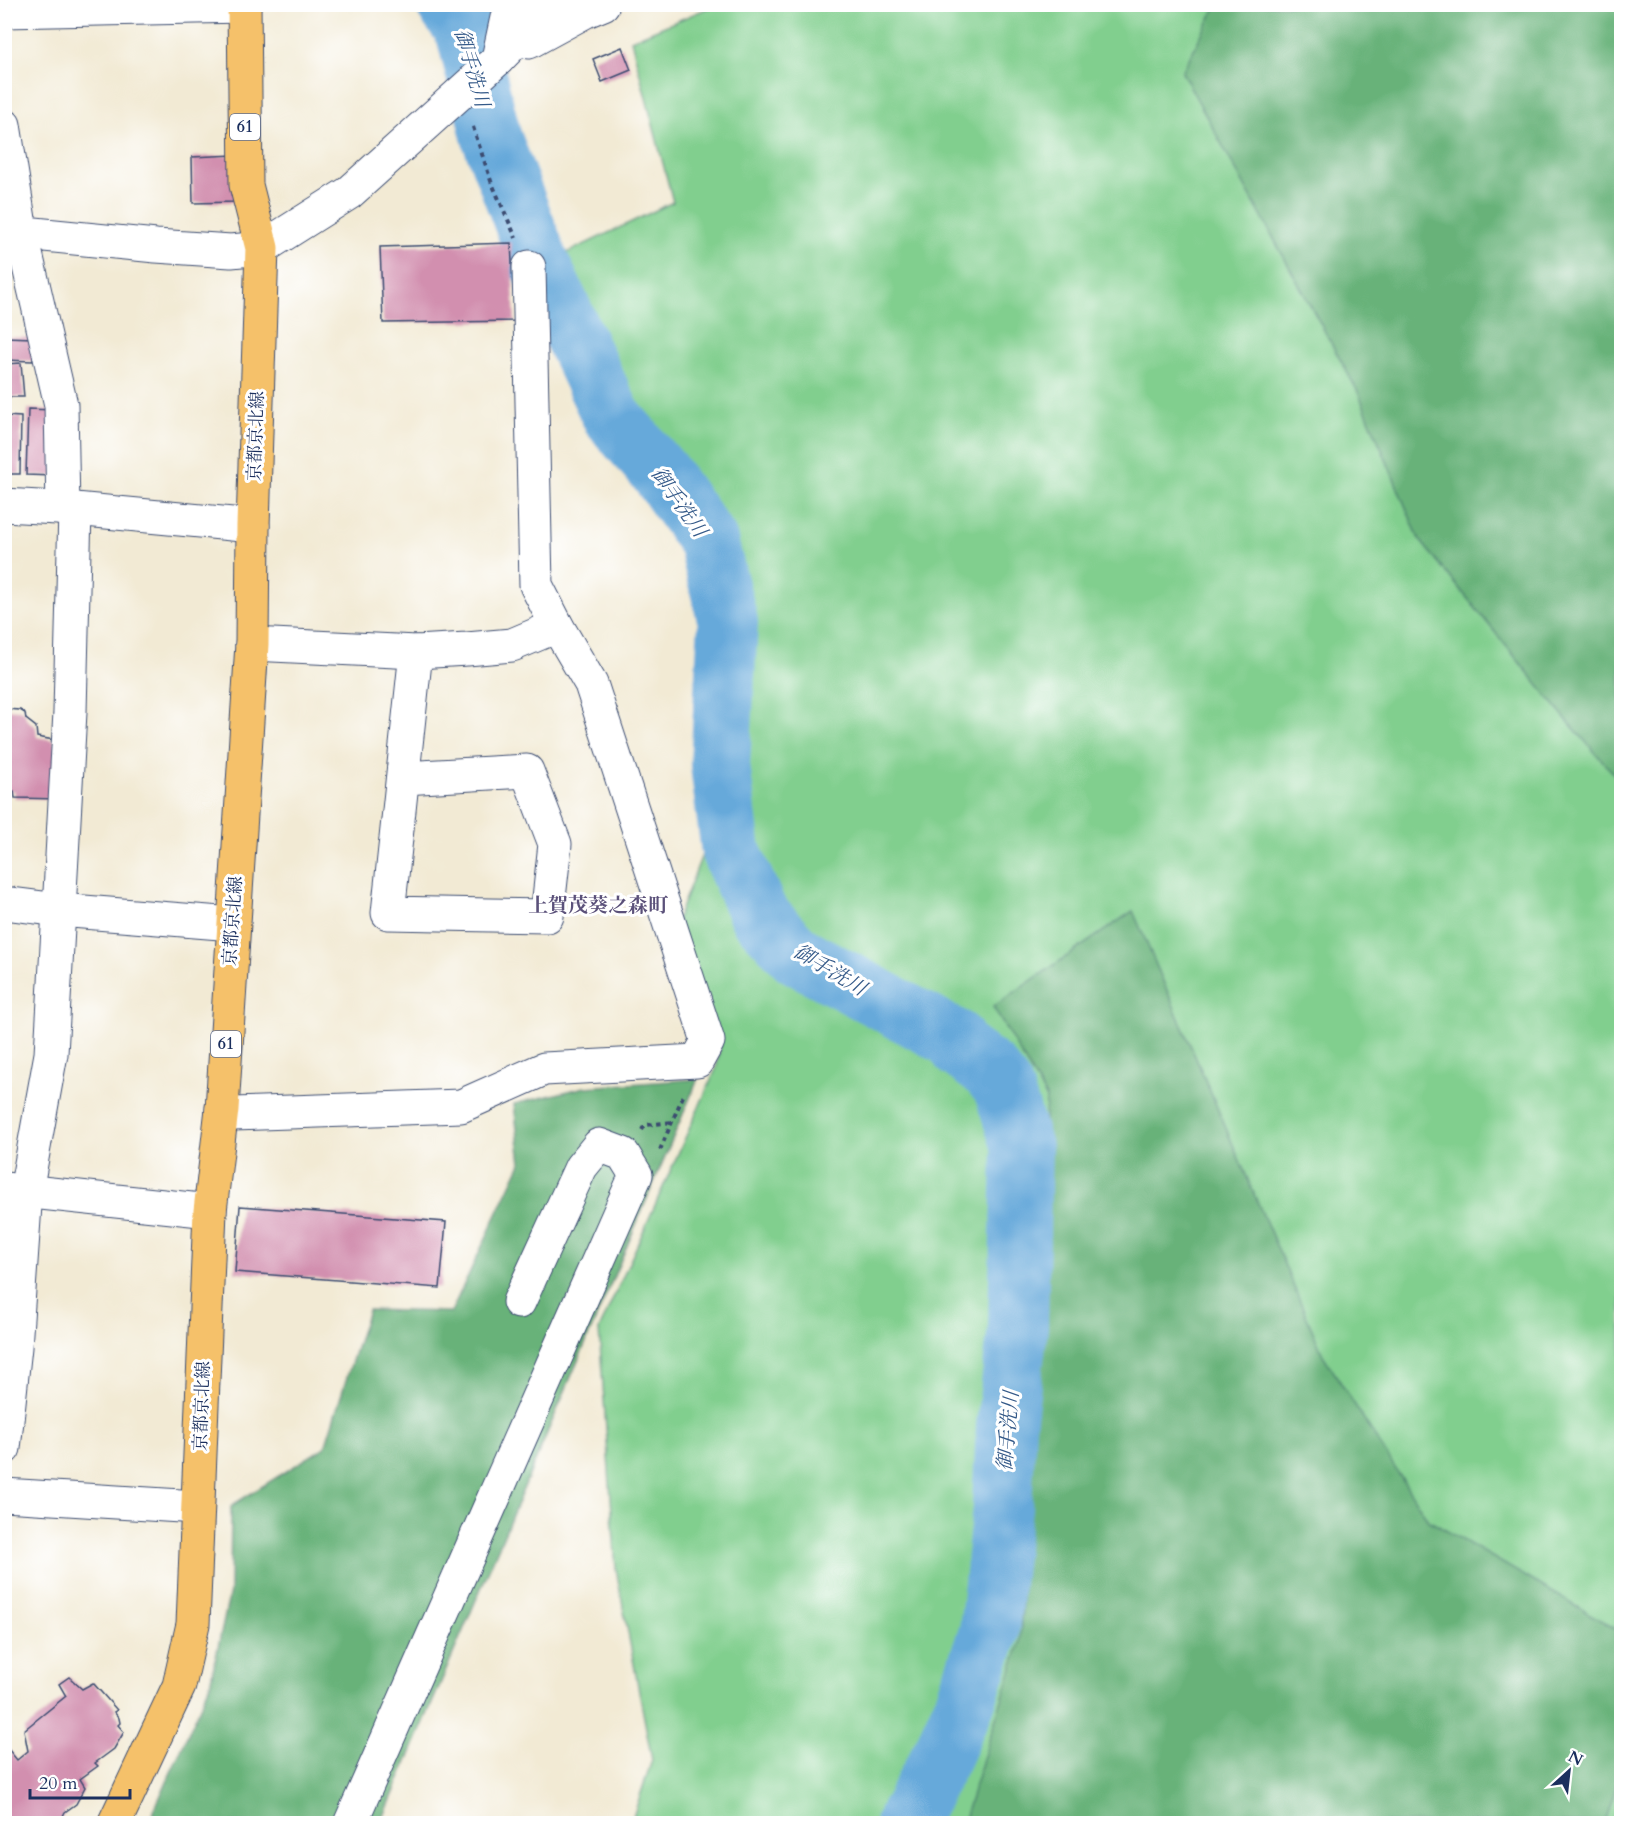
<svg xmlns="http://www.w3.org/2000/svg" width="1626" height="1828" font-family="Cardo,'Noto Serif JP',serif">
<rect width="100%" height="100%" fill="#fff"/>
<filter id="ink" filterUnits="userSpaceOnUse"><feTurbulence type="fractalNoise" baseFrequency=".0167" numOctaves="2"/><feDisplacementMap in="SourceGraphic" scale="12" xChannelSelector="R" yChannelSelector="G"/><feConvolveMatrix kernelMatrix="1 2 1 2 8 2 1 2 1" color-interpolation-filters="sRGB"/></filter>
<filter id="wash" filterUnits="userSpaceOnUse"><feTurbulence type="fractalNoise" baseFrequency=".008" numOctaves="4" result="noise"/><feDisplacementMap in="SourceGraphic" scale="24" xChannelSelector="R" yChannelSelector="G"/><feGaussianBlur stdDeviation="1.35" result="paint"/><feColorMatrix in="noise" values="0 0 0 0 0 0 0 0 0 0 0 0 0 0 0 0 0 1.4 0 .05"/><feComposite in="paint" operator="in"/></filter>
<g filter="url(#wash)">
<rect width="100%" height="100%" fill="#f2ead4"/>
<path fill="#81cf8e" stroke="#4e7f76" stroke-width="1.5" d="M 715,5 L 1621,5 L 1621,1823 L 631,1823 L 652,1760 L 616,1569 L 599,1330 L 716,1069 L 721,1043 L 677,919 L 736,768 L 733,589 L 697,504 L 654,446 L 615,400 L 558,257 L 673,202 L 631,40 Z"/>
<g fill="#68b279" stroke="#42706c" stroke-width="1.5">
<path d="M 1217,5 L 1621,5 L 1621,782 L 1565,718 L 1419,539 L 1358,392 L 1182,72 Z"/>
<path d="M 1133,911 L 1323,1355 L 1428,1520 L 1621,1632 L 1621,1771 L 1605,1823 L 975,1824 L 964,1819 L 1020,1643 L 1046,1097 L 993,1007 Z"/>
<path d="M 698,1079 L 381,1823 L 148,1824 L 210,1684 L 230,1592 L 231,1506 L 325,1447 L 368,1310 L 451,1312 L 521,1163 L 514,1104 L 585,1087 Z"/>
</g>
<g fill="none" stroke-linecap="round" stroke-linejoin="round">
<path stroke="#66a9da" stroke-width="60" d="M 446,4 L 465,30 L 492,139 L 538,260 L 612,417 L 660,473 L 708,541 L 728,622 L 720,765 L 731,852 L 759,915 L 797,955 L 955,1039 L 960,1049 L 990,1071 L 1003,1088 L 1022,1147 L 1018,1327 L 1006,1426 L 1002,1508 L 989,1631 L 965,1703 L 942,1754 L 905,1824"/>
</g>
<g id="blocks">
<g fill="#d28faf">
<path d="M 622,47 L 631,70 L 602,82 L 593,59 Z"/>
<path d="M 235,155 L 236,202 L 193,203 L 192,157 Z"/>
<path d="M 511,243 L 515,321 L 383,323 L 380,247 Z"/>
<path d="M 4,337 L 33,338 L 33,361 L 4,360 Z"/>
<path d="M 21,363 L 24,397 L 4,397 L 4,364 Z"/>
<path d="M 28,409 L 53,410 L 54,476 L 26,475 Z"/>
<path d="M 4,416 L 21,417 L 20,474 L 4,474 Z"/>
<path d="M 4,709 L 20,710 L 25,713 L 26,719 L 36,727 L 37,737 L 54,740 L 61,799 L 15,798 L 14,791 L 4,790 Z"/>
<path d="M 240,1206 L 446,1222 L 440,1288 L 235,1272 Z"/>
<path d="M 69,1677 L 82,1689 L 93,1683 L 117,1710 L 114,1712 L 119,1718 L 120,1723 L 118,1725 L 124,1732 L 114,1749 L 95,1763 L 98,1766 L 80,1779 L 85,1787 L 76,1804 L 65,1812 L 62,1818 L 54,1824 L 4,1824 L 4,1751 L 8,1749 L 17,1760 L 28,1751 L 24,1730 L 66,1696 L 59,1684 Z"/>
</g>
</g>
</g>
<g filter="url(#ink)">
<use href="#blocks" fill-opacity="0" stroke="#3b4b70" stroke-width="1.5"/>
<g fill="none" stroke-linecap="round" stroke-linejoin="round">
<g stroke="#3b4b70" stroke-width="35">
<g id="minor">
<path d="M 4,11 L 244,6"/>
<path d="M 529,42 L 586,11 L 603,4"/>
<path d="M 498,59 L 510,4"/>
<path d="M 4,125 L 21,232 L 61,405 L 63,509"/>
<path d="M 4,231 L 156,246 L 231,251 L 262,248 L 349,193 L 498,59 L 552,4"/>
<path d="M 4,505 L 75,509 L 253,526"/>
<path d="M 252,644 L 416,652 L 467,649 L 512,645 L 557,626"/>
<path d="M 403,778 L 527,771 L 555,844 L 547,916 L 388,913 L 416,652"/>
<path d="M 4,903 L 59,910 L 233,924"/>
<path d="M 222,1109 L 234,1114 L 461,1106 L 544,1069 L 697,1061 L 708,1041 L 591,684 L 557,626 L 536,585 L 529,267"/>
<path d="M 4,1189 L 210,1211"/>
<path d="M 4,1448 L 15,1347 L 26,1191 L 51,1054 L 70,712 L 75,509"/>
<path d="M 4,1495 L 197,1507"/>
<path d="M 350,1824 L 636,1175 L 623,1154 L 599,1145 L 581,1167 L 519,1302"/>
</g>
</g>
<g stroke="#3b4b70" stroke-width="35">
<path id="major" d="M 114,1824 L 179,1686 L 193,1624 L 210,1211 L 222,1109 L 252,644 L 253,526 L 262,248 L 246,185 L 244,4"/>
</g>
<g stroke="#3b4b70" stroke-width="4" stroke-dasharray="4.5 4.5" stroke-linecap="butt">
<path d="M 473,127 L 491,181 L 516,238"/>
<path d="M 642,1130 L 645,1125 L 672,1122"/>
<path d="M 660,1150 L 683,1096"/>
</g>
<use href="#minor" stroke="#fff" stroke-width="33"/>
<use href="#major" stroke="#f5c16b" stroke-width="33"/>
</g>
</g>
<g text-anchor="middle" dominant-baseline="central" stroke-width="6" stroke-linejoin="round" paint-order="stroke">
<g fill="#fff" stroke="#5f6d8e" stroke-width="1.5">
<rect x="230" y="114" width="30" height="26" rx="4.5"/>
<rect x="211" y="1031" width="30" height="26" rx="4.5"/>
</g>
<g font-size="16" font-weight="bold" fill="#1b2f5e">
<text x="245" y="127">61</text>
<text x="226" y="1044">61</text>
</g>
<g font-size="18" fill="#1b2f5e" stroke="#fff">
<text transform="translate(256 436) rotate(-88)">京都京北線</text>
<text transform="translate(233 921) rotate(-86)">京都京北線</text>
<text transform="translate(202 1406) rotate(-88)">京都京北線</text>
</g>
<g font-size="20" font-style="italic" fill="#355a89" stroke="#fff">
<text transform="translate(472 68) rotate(74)">御手洗川</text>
<text transform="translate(679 502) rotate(55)">御手洗川</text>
<text transform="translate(830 970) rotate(31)">御手洗川</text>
<text transform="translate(1008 1431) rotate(-85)">御手洗川</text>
</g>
<g font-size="20" font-weight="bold" fill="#5b517a" stroke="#fff">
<text x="598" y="905">上賀茂葵之森町</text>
</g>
</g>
<rect width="1626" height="1828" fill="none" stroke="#fff" stroke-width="24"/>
<g transform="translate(1569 1771) rotate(27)" stroke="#ffffff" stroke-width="4.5" paint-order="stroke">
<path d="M0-4.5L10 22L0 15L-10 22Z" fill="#1b2f5e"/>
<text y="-9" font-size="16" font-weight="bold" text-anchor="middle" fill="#1b2f5e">N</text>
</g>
<path d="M30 1789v9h100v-9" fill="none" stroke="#1b2f5e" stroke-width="3"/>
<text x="39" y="1789" font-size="18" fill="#1b2f5e" stroke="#ffffff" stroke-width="4.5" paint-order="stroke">20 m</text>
</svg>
